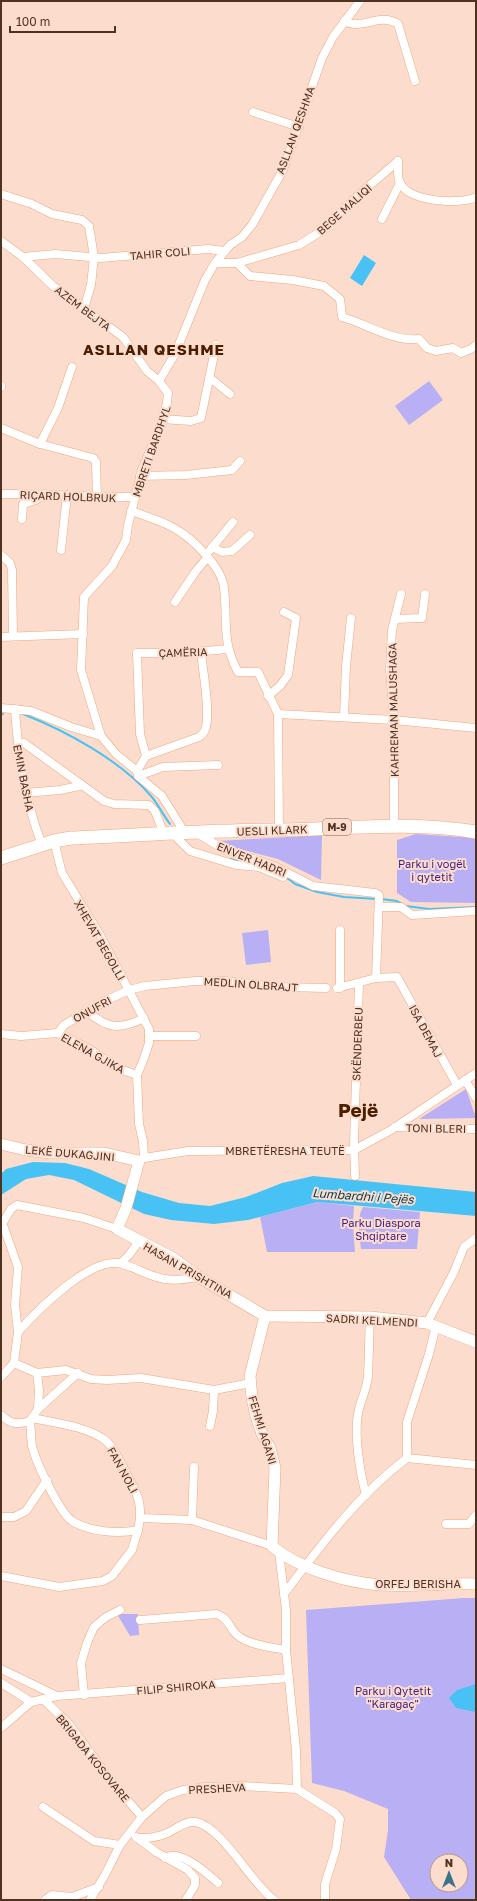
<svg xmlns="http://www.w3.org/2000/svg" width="477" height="1901" font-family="'Golos Text',sans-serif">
<rect width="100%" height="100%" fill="#fcddcd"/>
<g fill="#b9aff4" fill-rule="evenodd">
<path d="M 429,381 L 443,400 L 409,425 L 395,406 Z"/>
<path d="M 416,834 L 476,838 L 476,903 L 411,902 L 397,893 L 397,840 Z"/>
<path d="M 322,835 L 321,880 L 278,859 L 225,845 L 218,841 Z"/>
<path d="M 268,930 L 271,962 L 246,965 L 242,933 Z"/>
<path d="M 466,1089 L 476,1118 L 419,1119 Z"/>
<path d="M 317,1202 L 354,1206 L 353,1225 L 355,1252 L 267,1252 L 260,1217 Z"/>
<path d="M 363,1207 L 420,1212 L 417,1249 L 361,1249 C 360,1236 356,1218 363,1207 Z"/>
<path d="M 464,1598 L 476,1598 L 476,1900 L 411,1900 L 384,1857 L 388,1830 L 388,1809 L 344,1791 L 312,1783 L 306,1610 ZM 437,1861 L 461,1861 L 461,1885 L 437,1885 Z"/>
<path d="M 117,1614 L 138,1614 L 139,1635 L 130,1636 Z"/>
</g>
<g fill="#48c2f5">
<path d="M 364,255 L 376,263 L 362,286 L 350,278 Z"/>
<path d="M 33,1162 L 65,1163 L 89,1169 L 142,1192 L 179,1203 L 210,1206 L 246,1197 L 282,1183 L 313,1176 L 476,1192 L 476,1216 L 317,1202 L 248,1220 L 214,1224 L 171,1220 L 144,1214 L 74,1180 L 49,1175 L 26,1179 L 1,1195 L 1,1174 L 6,1169 Z"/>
<path d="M 476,1684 L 476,1712 L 456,1708 L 449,1698 L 457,1690 Z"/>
</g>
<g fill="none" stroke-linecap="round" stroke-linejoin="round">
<g stroke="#48c2f5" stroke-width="2">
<path d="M 1,714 L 3,714"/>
<path d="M 23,714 C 66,731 120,760 151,796 C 158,804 163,815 170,824"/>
<path d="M 231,859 L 240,862"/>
<path d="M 286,877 L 295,884 L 317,892 L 344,897 L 377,899"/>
<path d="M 381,899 L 397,901 L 402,904"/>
<path d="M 406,906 L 429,909 L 476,907"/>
</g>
<g stroke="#efa67d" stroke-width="9">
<g id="street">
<path d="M 344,21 C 363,31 379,12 398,24 L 415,81"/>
<path d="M 253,112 L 299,127"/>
<path d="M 398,161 C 398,168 397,178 400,183 C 410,202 459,205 476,197"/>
<path d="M 1,194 L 32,204 L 52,214 L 82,220 L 89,226 L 94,257 L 91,285 L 84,309"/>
<path d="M 382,219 L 400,183"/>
<path d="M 1,241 L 23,257 L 53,286 L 123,337 L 147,371 L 159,381 L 168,393 L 167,403 L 160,427 L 142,470 L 128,525 L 126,540 L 112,566 L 84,597 L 81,670 L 101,736 L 116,754 L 137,771 L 138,776 L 162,796 L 185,833"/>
<path d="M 23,257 L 55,254 L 101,258 L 208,249 L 225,251"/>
<path d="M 215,263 L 237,263 L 299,245 L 323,230 L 354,199 L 398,161"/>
<path d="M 237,263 L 250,276 L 293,280 L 324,286 L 340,299 L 342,317 C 367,324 393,342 419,339 L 427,348 L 436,351 L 453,348 L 461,353 L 471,349 L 476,345"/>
<path d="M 210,378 L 230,394"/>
<path d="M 159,381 L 175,354 L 205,280 L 215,263 L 230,245 L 242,237 L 252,225 L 283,170 L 322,58 L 333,37 L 360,1"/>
<path d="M 1,387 L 1,386"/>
<path d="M 162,419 L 191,421 L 201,418 L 216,345"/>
<path d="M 1,428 L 40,444 L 93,458 L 96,462 L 97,498"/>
<path d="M 40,444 L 58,408 L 72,367"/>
<path d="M 140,476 L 186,475 L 232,470 L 240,461"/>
<path d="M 1,494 C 46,493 90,498 135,497"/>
<path d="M 131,511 C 146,516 161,521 174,528 C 192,538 222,567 224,588 C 228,621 221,641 238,672 L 258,672 L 278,714 L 279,830"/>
<path d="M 22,519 L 23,504 L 36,500 L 45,494"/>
<path d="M 212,547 L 222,552 L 232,551 L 250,535"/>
<path d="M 61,550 L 67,495"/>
<path d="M 210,550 L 233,522"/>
<path d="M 1,555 L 10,563 L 12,570 L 13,636"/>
<path d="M 175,602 L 196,571 L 207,558"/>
<path d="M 395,619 L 422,618 L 425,594"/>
<path d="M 1,637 L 83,634"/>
<path d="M 268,696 L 280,686 L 288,675 L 296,618 L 284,612"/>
<path d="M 1,708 L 31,711 L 71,727 L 101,736"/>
<path d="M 15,709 C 18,756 25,801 42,845"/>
<path d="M 278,714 L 394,720 L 476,728"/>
<path d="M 344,716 L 346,666 L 351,618"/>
<path d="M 24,743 L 104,801 L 114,804 L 149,805 L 155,811 L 164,834"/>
<path d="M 146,756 L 140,734 L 137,653 L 183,653 L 228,649"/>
<path d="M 137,771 L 146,756 L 199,737 C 202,735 205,731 206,727 C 210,708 203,672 201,652"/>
<path d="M 138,776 L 163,767 L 218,765"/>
<path d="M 25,793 L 60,790 L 79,786"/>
<path d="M 394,827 L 394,720 L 390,670 L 392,630 L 401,594"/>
<path d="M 197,833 L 220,847 L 274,866 L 313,886 L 375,893 L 379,895 L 376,978"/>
<path d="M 173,834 L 190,851 L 236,865 L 259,867 L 283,877"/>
<path d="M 54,841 L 62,873 L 100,935 L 149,1029 L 149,1043 L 143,1061 L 137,1075 L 139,1124 L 143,1141 L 144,1158"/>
<path d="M 379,907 L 401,907 L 412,915 L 476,911"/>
<path d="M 340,930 L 340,988"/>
<path d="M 337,988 L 376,978 L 397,977 L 457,1085"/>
<path d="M 87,1011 C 107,1029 120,1030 144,1018"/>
<path d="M 58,1033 L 64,1025 L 107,1000 L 129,990 L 145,986 L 195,981 L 224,981 L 283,987 L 326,988"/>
<path d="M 1,1034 L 21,1036 L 58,1033 L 91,1050 L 117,1068 L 137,1075"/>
<path d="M 149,1036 L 196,1036"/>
<path d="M 465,1080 L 476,1098"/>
<path d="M 395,1127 L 476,1129"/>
<path d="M 144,1158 L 188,1151 L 354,1150 L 391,1130 L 476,1073"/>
<path d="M 355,1176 L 354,1143 L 359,983"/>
<path d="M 3,1225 L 18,1267 L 15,1305 L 18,1332 L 14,1363"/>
<path d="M 1,1226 L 11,1209 L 17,1205 L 84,1218 L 117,1229"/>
<path d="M 121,1263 L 129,1255 L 139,1241"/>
<path d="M 427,1323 L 454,1272 L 464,1247 L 476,1238"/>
<path d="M 18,1332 C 37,1311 91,1255 122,1264 C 134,1267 145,1274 157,1277 C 170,1282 186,1279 199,1277"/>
<path d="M 14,1363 L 37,1373"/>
<path d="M 37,1373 L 66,1370 L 91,1379 L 107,1380 L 141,1378 L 214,1390 L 251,1383"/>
<path d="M 37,1373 L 39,1390 L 38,1409"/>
<path d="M 1,1377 L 14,1363"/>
<path d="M 1,1415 C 11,1424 17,1425 30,1421 L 38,1409 L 78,1373"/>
<path d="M 30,1421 C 31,1429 31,1438 32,1446 C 36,1462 59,1512 72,1521 C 90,1532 118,1534 138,1530 C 145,1501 134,1489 122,1465 C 117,1456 113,1446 105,1440 C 86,1426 55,1423 32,1418"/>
<path d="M 210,1426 L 213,1411 L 214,1390"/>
<path d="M 407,1458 L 407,1422 L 429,1354 L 436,1326"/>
<path d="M 366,1495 C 360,1473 353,1431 359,1409 C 362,1397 367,1388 368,1376 C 369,1357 369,1337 370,1317"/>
<path d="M 1,1517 L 14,1517 L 26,1511 L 47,1480"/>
<path d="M 141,1518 L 192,1520 L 272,1546"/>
<path d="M 192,1520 L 194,1467"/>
<path d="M 446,1524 L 469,1524 L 476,1515"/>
<path d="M 279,1552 L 286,1610 L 286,1650 L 296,1750 L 297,1789"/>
<path d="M 1,1576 L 59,1587 L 103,1581 L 112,1576 L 132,1550 L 138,1530"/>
<path d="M 284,1594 C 321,1545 358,1495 407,1458 L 476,1465"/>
<path d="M 140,1620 L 217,1614 C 231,1621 227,1625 236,1634 C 247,1645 271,1647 286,1650"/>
<path d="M 1,1669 L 57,1696"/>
<path d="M 1,1683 L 31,1702"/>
<path d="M 84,1695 L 81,1663 L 87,1643 L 94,1627 L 106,1617 L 120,1610"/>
<path d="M 43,1699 L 68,1723 L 112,1782 L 142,1817"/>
<path d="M 1,1728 L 31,1702 L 57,1696 L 289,1678"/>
<path d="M 43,1807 L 94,1841 L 120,1845"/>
<path d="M 136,1837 L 156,1852 L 188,1870 L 195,1878 L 195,1885 L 186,1900"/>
<path d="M 137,1838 C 147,1838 155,1838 165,1834 C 174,1831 185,1820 196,1822 C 223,1828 250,1882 274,1900"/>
<path d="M 165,1858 C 180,1848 208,1874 218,1883"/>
<path d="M 45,1900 L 52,1895 L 72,1897 L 99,1887"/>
<path d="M 90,1900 L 106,1873 L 120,1845 L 142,1817 L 166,1796 L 183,1790 L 206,1787 L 240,1786 L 297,1789 L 335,1813 L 340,1819 L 336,1849 L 325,1884 L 325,1900"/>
</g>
</g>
<g stroke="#efa67d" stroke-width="12">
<g id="secondary">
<path d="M 1,1144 L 26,1150 L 50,1153 L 104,1153 L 139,1161 L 126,1208 L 117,1229 L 173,1258 L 202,1279 L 265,1316 L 370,1317 L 427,1323 L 476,1342"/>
<path d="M 265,1316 L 250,1376 L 252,1398 L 256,1416 L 262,1434 L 270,1448 L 275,1468 L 272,1546 C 299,1569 345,1582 380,1585 C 412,1587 444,1583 476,1584"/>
</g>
</g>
<g stroke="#efa67d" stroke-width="14">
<path id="primary" d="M 1,858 L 54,841 L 71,838 C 140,835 210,830 279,830 C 345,829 411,821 476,832"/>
</g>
<use href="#street" stroke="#fff" stroke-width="8"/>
<use href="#secondary" stroke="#fff" stroke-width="11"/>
<use href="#primary" stroke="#fff" stroke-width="13"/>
</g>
<g text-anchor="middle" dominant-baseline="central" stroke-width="4" stroke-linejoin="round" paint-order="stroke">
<rect fill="#fcddcd" stroke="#846555" stroke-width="1" x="323" y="819" width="28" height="16" rx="3"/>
<g font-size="10" font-weight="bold" fill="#503221">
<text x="337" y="827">M-9</text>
</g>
<g font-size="11" fill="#503221" stroke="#fcddcd">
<text transform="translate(295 130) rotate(-70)">ASLLAN QESHMA</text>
<text transform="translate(344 209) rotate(-42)">BEGE MALIQI</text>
<text transform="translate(160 253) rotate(-5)">TAHIR COLI</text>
<text transform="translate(83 308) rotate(37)">AZEM BEJTA</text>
<text transform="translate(151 451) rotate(-71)">MBRETI BARDHYL</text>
<text transform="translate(68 496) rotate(2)">RIÇARD HOLBRUK</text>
<text transform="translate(183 652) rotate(-2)">ÇAMËRIA</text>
<text transform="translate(393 710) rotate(-91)">KAHREMAN MALUSHAGA</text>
<text transform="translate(24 778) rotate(79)">EMIN BASHA</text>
<text transform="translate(272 830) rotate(-2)">UESLI KLARK</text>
<text transform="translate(252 859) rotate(22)">ENVER HADRI</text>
<text transform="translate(100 940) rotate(60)">XHEVAT BEGOLLI</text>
<text transform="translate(251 984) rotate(4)">MEDLIN OLBRAJT</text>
<text transform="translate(92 1009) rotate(-29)">ONUFRI</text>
<text transform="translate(426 1031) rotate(62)">ISA DEMAJ</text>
<text transform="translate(357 1044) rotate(-88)">SKËNDERBEU</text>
<text transform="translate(93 1053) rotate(29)">ELENA GJIKA</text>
<text transform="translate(436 1128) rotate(1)">TONI BLERI</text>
<text x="285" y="1150">MBRETËRESHA TEUTË</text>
<text transform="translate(70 1153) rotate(5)">LEKË DUKAGJINI</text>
<text transform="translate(188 1270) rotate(30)">HASAN PRISHTINA</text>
<text transform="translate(372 1320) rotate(3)">SADRI KELMENDI</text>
<text transform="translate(263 1430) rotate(73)">FEHMI AGANI</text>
<text transform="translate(123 1470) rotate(61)">FAN NOLI</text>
<text x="418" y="1583">ORFEJ BERISHA</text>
<text transform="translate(176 1687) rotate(-5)">FILIP SHIROKA</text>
<text transform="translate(93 1758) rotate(51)">BRIGADA KOSOVARE</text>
<text transform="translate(217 1788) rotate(-3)">PRESHEVA</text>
</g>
<g font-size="11" fill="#3e1d84" stroke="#fcddcd">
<text x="432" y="863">Parku i vogël<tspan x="432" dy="13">i qytetit</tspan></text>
<text x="381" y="1222">Parku Diaspora<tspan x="381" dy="13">Shqiptare</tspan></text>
<text x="393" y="1690">Parku i Qytetit<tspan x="393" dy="13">"Karagaç"</tspan></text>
</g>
<g font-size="12" font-style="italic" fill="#02394e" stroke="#fcddcd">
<text transform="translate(363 1196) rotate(4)">Lumbardhi i Pejës</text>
</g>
<g font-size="15" font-weight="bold" letter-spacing="1" fill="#4c1e00" stroke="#fcddcd">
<text x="154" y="349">ASLLAN QESHME</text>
</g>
<g font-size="19" font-weight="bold" fill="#4c1e00" stroke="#fcddcd">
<text x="358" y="1109">Pejë</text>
</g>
</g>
<rect width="477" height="1901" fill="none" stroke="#503221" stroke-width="4"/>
<g transform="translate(449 1873)"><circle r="19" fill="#fcddcd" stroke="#b79988"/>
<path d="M0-3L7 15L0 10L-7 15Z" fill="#3b738d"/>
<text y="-6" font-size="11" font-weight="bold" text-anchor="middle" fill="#503221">N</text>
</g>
<path d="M10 26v6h105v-6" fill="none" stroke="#503221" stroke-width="2"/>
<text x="16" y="26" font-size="12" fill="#503221" stroke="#fcddcd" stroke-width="3" paint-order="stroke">100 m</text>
</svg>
